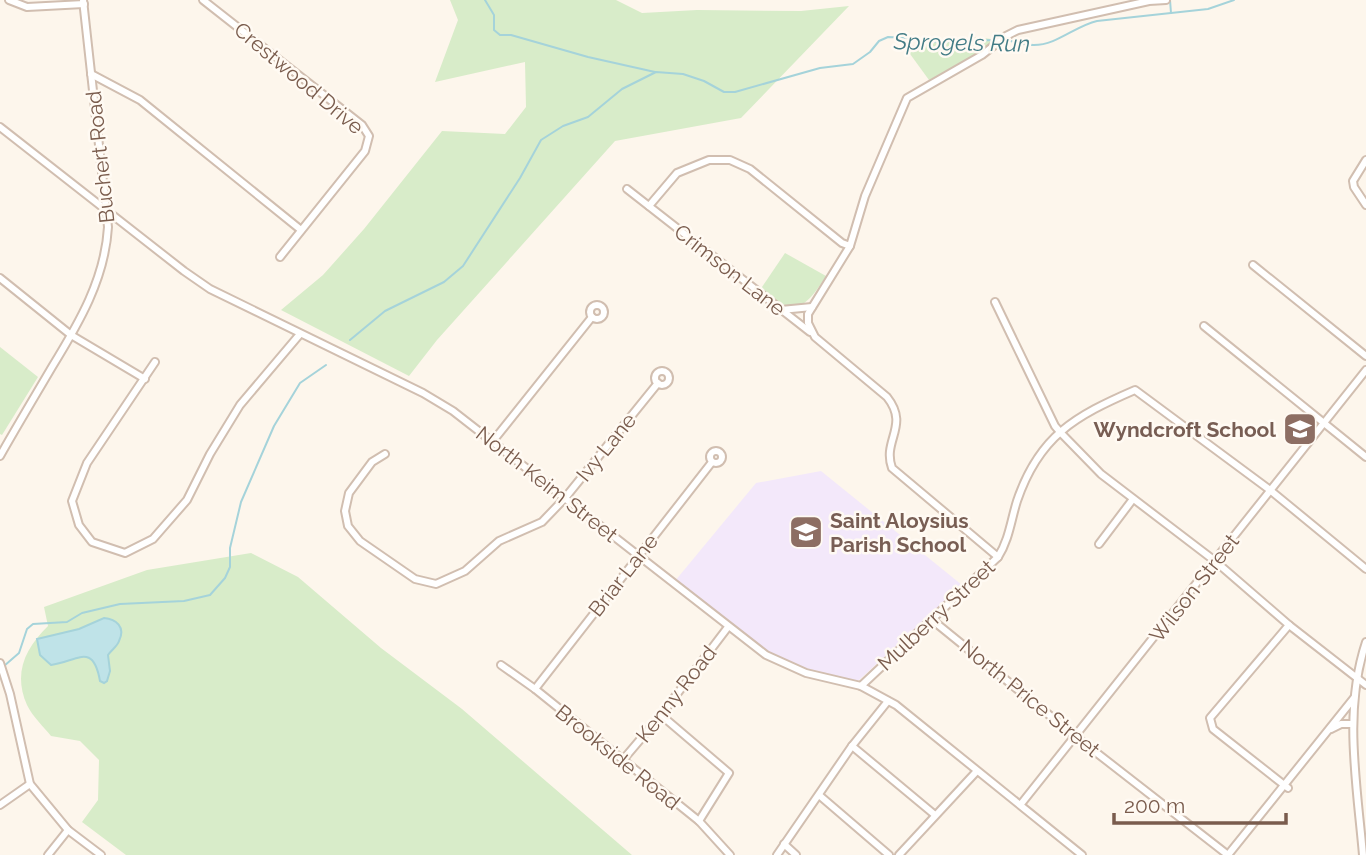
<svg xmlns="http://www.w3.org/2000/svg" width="1366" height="855" font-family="Raleway,sans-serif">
<rect width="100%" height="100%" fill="#fdf6ec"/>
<path fill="#f3e8fa" d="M 821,471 L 962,585 L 858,681 L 805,668 L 773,655 L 675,581 L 756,483 Z"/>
<g fill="#d8ecc9">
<path d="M 450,0 L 616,0 L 642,13 L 697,10 L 801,11 L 849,6 L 741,118 L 615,141 L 437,340 L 409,376 L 281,310 L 323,275 L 364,229 L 442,131 L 505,134 L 526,107 L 525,62 L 435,82 L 458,20 Z"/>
<path d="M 977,37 L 998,40 L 974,57 L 929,80 L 905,47 Z"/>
<path d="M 785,253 L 826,276 C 804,311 794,316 760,290 Z"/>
<path d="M 0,347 L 38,377 L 2,435 L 0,434 Z"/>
<path d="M 251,553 L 298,577 L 381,648 L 462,709 L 632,855 L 126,855 L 82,822 L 98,800 L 99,760 L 80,741 L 51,736 C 44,727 32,716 27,705 C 13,673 25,649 48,626 L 44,607 L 147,570 Z"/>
</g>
<path fill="#bfe3e8" stroke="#a5d3da" stroke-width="2" d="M 104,618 C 116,619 126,627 119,641 C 117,647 111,650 108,655 L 110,671 L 107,681 L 104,683 L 100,681 C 93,642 78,661 51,665 L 40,655 L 37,639 L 79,629 Z"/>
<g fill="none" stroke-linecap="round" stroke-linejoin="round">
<g stroke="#a5d3da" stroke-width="2">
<path d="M 485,0 L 494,15 L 494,30 L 500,35 L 511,35 L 588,57 L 655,72"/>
<path d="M 1170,0 L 1171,13"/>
<path d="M 1006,40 C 1015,42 1024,45 1034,45 C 1057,45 1075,26 1097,21 L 1208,9 L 1234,0"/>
<path d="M 350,340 L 385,311 L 444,282 L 463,266 L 520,178 L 541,140 L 563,126 L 588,117 L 622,89 L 656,72 L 683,74 L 704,81 L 724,92 L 735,92 L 820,68 L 853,64 L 870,52 L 879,41 L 888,37 L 908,38 L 922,42 L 997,40"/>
<path d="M 4,666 L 19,653 L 27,629 L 33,624 L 67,622 L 82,613 L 120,604 L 184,601 L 210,595 L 225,578 L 230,567 L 230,548 L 241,502 L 274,426 L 300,383 L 326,365"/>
</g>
<g stroke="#d1beb0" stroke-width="10">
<g id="minor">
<path d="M 9,0 L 27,7 L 84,4"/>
<path d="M 203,0 L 362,125 L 369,136 L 365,151 L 280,257"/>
<path d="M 91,74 L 140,100 L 301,230"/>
<path d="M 0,127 L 184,271 L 210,289 L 423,393 L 453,411 L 766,655 L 806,673 L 861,686 L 896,705 L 1082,855"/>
<path d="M 1366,160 L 1353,181 L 1354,187 L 1366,205"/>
<path d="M 627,189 L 810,332"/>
<path d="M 649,206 L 677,173 L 709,160 L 730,160 L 750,169 L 842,243 L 850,246"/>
<path d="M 1253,265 L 1366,356"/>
<path d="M 0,278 L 71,335 L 145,379"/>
<path d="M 995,302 L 1055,426 L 1061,433 L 1101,474 L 1215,561 L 1289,625 L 1366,685"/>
<circle cx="597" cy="312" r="7"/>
<path d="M 781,310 L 812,307"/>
<path d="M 1204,326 L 1366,457"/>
<path d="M 155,362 L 87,463 L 72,501 L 79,525 L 92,542 L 125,553 L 153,539 L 187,500 L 210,454 L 240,405 L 300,334"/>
<circle cx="662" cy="378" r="7"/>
<path d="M 493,441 L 592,317"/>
<circle cx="716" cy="457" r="6"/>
<path d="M 385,454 L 372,462 L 349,493 L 345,511 L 348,526 L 360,541 L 415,579 L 436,584 L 465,571 L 499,541 L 542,522 L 565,498 L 658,383"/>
<path d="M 0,456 C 17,426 35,396 52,367 C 79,323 105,279 108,227 L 83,0"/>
<path d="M 1099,544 L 1133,499"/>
<path d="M 998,557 L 892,468 C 882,440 910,426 887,397 L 815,337 L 808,323 L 808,314 L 850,246 L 865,196 L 907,98 L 982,55 L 1006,36 L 1018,30 L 1149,1 L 1166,0"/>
<path d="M 931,619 L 1075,736 L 1228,855"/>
<path d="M 0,663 L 10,694 L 30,784 L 68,830 L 101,855"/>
<path d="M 501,665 L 535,689 L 699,821 L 730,855"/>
<path d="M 861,686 L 998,557 C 1009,540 1011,520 1017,501 C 1039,436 1075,416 1135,390 L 1270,490 L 1366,569"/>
<path d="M 535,689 L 712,462"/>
<path d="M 661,715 L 729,773 L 699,821"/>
<path d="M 1331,729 L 1341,724 L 1353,724"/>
<path d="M 852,746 L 935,815"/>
<path d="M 622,761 L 661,715 L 728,627"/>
<path d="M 1288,788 L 1213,729 L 1210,718 L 1289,625"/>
<path d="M 819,795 L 889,855"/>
<path d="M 1021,804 L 1366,370"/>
<path d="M 0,805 L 30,784"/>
<path d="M 784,844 L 796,855"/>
<path d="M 48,855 L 68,830"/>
<path d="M 777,855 L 852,746 L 888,701"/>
<path d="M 899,855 L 976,772"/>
<path d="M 1228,855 L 1354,698"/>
<path d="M 1363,855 C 1357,784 1343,711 1366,642"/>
</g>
</g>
<use href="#minor" stroke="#fff" stroke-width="6"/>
</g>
<defs>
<g id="school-square" transform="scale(1.75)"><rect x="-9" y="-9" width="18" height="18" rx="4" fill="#8d6e63" stroke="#fffaf3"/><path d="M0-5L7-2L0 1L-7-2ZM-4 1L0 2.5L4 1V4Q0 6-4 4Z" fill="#fff"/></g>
</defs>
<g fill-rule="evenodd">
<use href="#school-square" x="1300" y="429"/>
<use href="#school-square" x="806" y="532"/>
</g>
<g text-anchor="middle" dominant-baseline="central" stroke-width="5" stroke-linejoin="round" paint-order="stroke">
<g font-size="21" fill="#7a5c4d" stroke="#fffaf3">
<text transform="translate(299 78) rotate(40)">Crestwood Drive</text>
<text transform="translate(100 157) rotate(-96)">Buchert Road</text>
<text transform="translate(730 270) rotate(38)">Crimson Lane</text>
<text transform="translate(606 447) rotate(-51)">Ivy Lane</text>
<text transform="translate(547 484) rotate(38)">North Keim Street</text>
<text transform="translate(623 575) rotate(-52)">Briar Lane</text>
<text transform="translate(1194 588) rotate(-52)">Wilson Street</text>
<text transform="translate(936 615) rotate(-43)">Mulberry Street</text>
<text transform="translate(676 694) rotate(-52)">Kenny Road</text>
<text transform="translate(1030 698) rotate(39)">North Price Street</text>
<text transform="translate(618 757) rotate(39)">Brookside Road</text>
</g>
<g font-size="21" font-weight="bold" fill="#785e54" stroke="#fffaf3" text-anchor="end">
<text x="1276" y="429">Wyndcroft School</text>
<text x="830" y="520" text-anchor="start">Saint Aloysius<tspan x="830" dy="24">Parish School</tspan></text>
</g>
<g font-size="23" font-style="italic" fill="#437c86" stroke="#fffaf3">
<text transform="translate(962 42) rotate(1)">Sprogels Run</text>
</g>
</g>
<path d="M1114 813v10h172v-10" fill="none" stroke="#7a5c4d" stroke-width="3.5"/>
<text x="1124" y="813" font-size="21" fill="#7a5c4d" stroke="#fffaf3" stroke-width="5" paint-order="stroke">200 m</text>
</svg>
